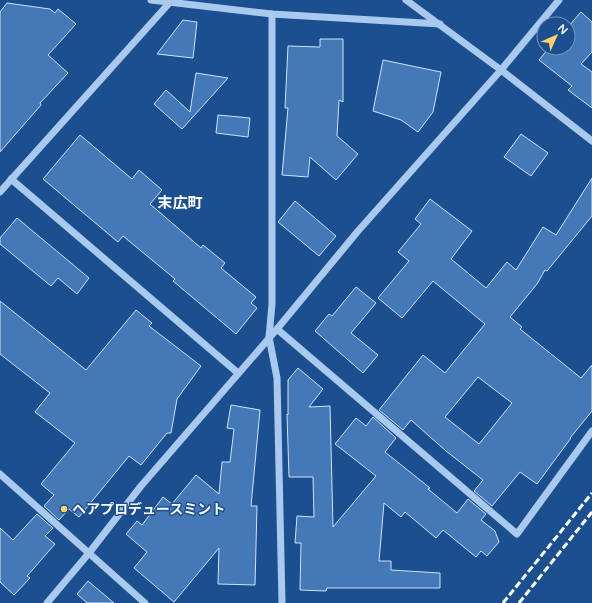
<svg xmlns="http://www.w3.org/2000/svg" width="592" height="603" font-family="'Varela Round','Noto Sans JP',sans-serif">
<rect width="100%" height="100%" fill="#1b4f8f"/>
<g fill="#4478b7" stroke="#cfe3fa" fill-rule="evenodd">
<path d="M 7,3 L 50,9 L 55,13 L 58,9 L 76,24 L 48,55 L 68,73 L 40,103 L 41,105 L 0,152 L 0,12 Z"/>
<path d="M 581,12 L 592,22 L 592,52 L 581,64 L 592,72 L 592,108 L 568,90 L 572,86 L 539,60 L 549,48 L 568,48 L 568,27 Z"/>
<path d="M 183,20 L 197,22 L 193,58 L 157,54 Z"/>
<path d="M 320,39 L 343,39 L 343,102 L 339,100 L 337,136 L 358,154 L 336,180 L 310,157 L 308,177 L 282,175 L 288,108 L 285,108 L 288,46 L 320,47 Z"/>
<path d="M 383,60 L 441,72 L 433,112 L 418,132 L 401,120 L 373,111 Z"/>
<path d="M 196,73 L 228,78 L 182,129 L 154,104 L 166,90 L 190,112 Z"/>
<path d="M 218,115 L 250,118 L 248,137 L 216,133 Z"/>
<path d="M 521,134 L 548,153 L 531,176 L 504,157 Z"/>
<path d="M 80,135 L 132,179 L 139,170 L 162,190 L 150,204 L 201,248 L 203,245 L 225,263 L 221,268 L 256,297 L 251,303 L 257,308 L 236,334 L 173,281 L 175,279 L 123,236 L 118,242 L 43,179 Z"/>
<path d="M 592,178 L 592,216 L 547,271 L 545,270 L 537,284 L 510,317 L 522,327 L 520,329 L 581,378 L 592,365 L 592,411 L 570,438 L 571,438 L 537,484 L 520,472 L 492,506 L 474,491 L 483,480 L 446,451 L 411,420 L 403,430 L 379,410 L 423,355 L 445,373 L 485,324 L 433,281 L 402,318 L 378,298 L 409,261 L 398,252 L 421,224 L 415,219 L 430,199 L 472,231 L 451,259 L 486,288 L 507,262 L 516,270 L 543,227 L 556,235 ZM 478,377 L 512,403 L 479,444 L 445,417 Z"/>
<path d="M 295,201 L 336,236 L 319,256 L 278,222 Z"/>
<path d="M 17,218 L 89,278 L 77,294 L 58,278 L 51,286 L 0,244 L 0,238 Z"/>
<path d="M 356,287 L 376,303 L 351,333 L 378,355 L 363,373 L 315,331 L 329,314 L 332,316 Z"/>
<path d="M 0,301 L 86,370 L 136,310 L 152,323 L 149,326 L 201,366 L 177,399 L 171,433 L 167,433 L 141,465 L 129,456 L 79,517 L 69,509 L 59,520 L 44,506 L 54,495 L 41,484 L 75,443 L 35,412 L 50,393 L 0,354 Z"/>
<path d="M 298,368 L 323,389 L 309,407 L 330,406 L 333,527 L 376,476 L 335,444 L 356,418 L 366,426 L 373,417 L 396,438 L 385,452 L 430,488 L 428,489 L 457,513 L 468,499 L 486,514 L 481,520 L 495,531 L 499,542 L 487,556 L 481,551 L 476,557 L 443,530 L 436,538 L 405,512 L 401,517 L 384,503 L 379,561 L 391,561 L 391,570 L 440,573 L 440,588 L 327,588 L 326,591 L 300,590 L 301,543 L 295,543 L 297,516 L 314,517 L 313,477 L 289,477 L 287,414 L 288,415 L 288,380 Z"/>
<path d="M 231,405 L 260,410 L 251,506 L 257,506 L 255,585 L 218,584 L 219,548 L 174,602 L 134,568 L 147,552 L 126,534 L 137,521 L 142,525 L 163,497 L 172,504 L 196,475 L 219,494 L 222,462 L 230,462 L 234,429 L 227,428 Z"/>
<path d="M 37,514 L 53,528 L 45,536 L 55,544 L 27,576 L 30,578 L 14,595 L 0,582 L 0,528 L 13,540 Z"/>
<path d="M 88,581 L 114,603 L 87,603 L 77,594 Z"/>
</g>
<g fill="none" stroke-linecap="round" stroke-linejoin="round">
<g stroke="#a9c9ee" stroke-width="7">
<path d="M 151,0 L 272,14 L 440,24"/>
<path d="M 406,0 L 501,70 L 592,141"/>
<path d="M 272,14 L 272,304 L 269,337 L 277,378 L 282,603"/>
<path d="M 11,179 L 238,373"/>
<path d="M 0,192 L 172,0"/>
<path d="M 277,329 L 517,534 L 592,431"/>
<path d="M 0,474 L 145,603"/>
<path d="M 47,603 L 89,553 L 141,486 L 277,329 L 358,231 L 501,70 L 559,0"/>
</g>
<g stroke="#fff" stroke-width="3" stroke-dasharray="7 3" stroke-linecap="butt">
<path d="M 503,603 L 592,493"/>
<path d="M 519,603 L 592,512"/>
</g>
</g>
<circle fill="#ffd166" stroke="#1b4f8f" stroke-width="1.5" cx="64" cy="509" r="4"/>
<g text-anchor="middle" dominant-baseline="central" stroke-width="3" stroke-linejoin="round" paint-order="stroke">
<g font-size="14" font-weight="bold" fill="#fff" stroke="#1b4f8f" text-anchor="start">
<text x="72" y="509">ヘアプロデュースミント</text>
</g>
<g font-size="15" font-weight="bold" fill="#fff" stroke="#1b4f8f">
<text x="180" y="203">末広町</text>
</g>
</g>
<g transform="translate(556 36) rotate(45)"><circle r="19" fill="#1b4f8f" stroke="#7695bc"/>
<path d="M0-3L7 15L0 10L-7 15Z" fill="#ffd166"/>
<text y="-6" font-size="11" font-weight="bold" text-anchor="middle" fill="#ffffff">N</text>
</g>
</svg>
